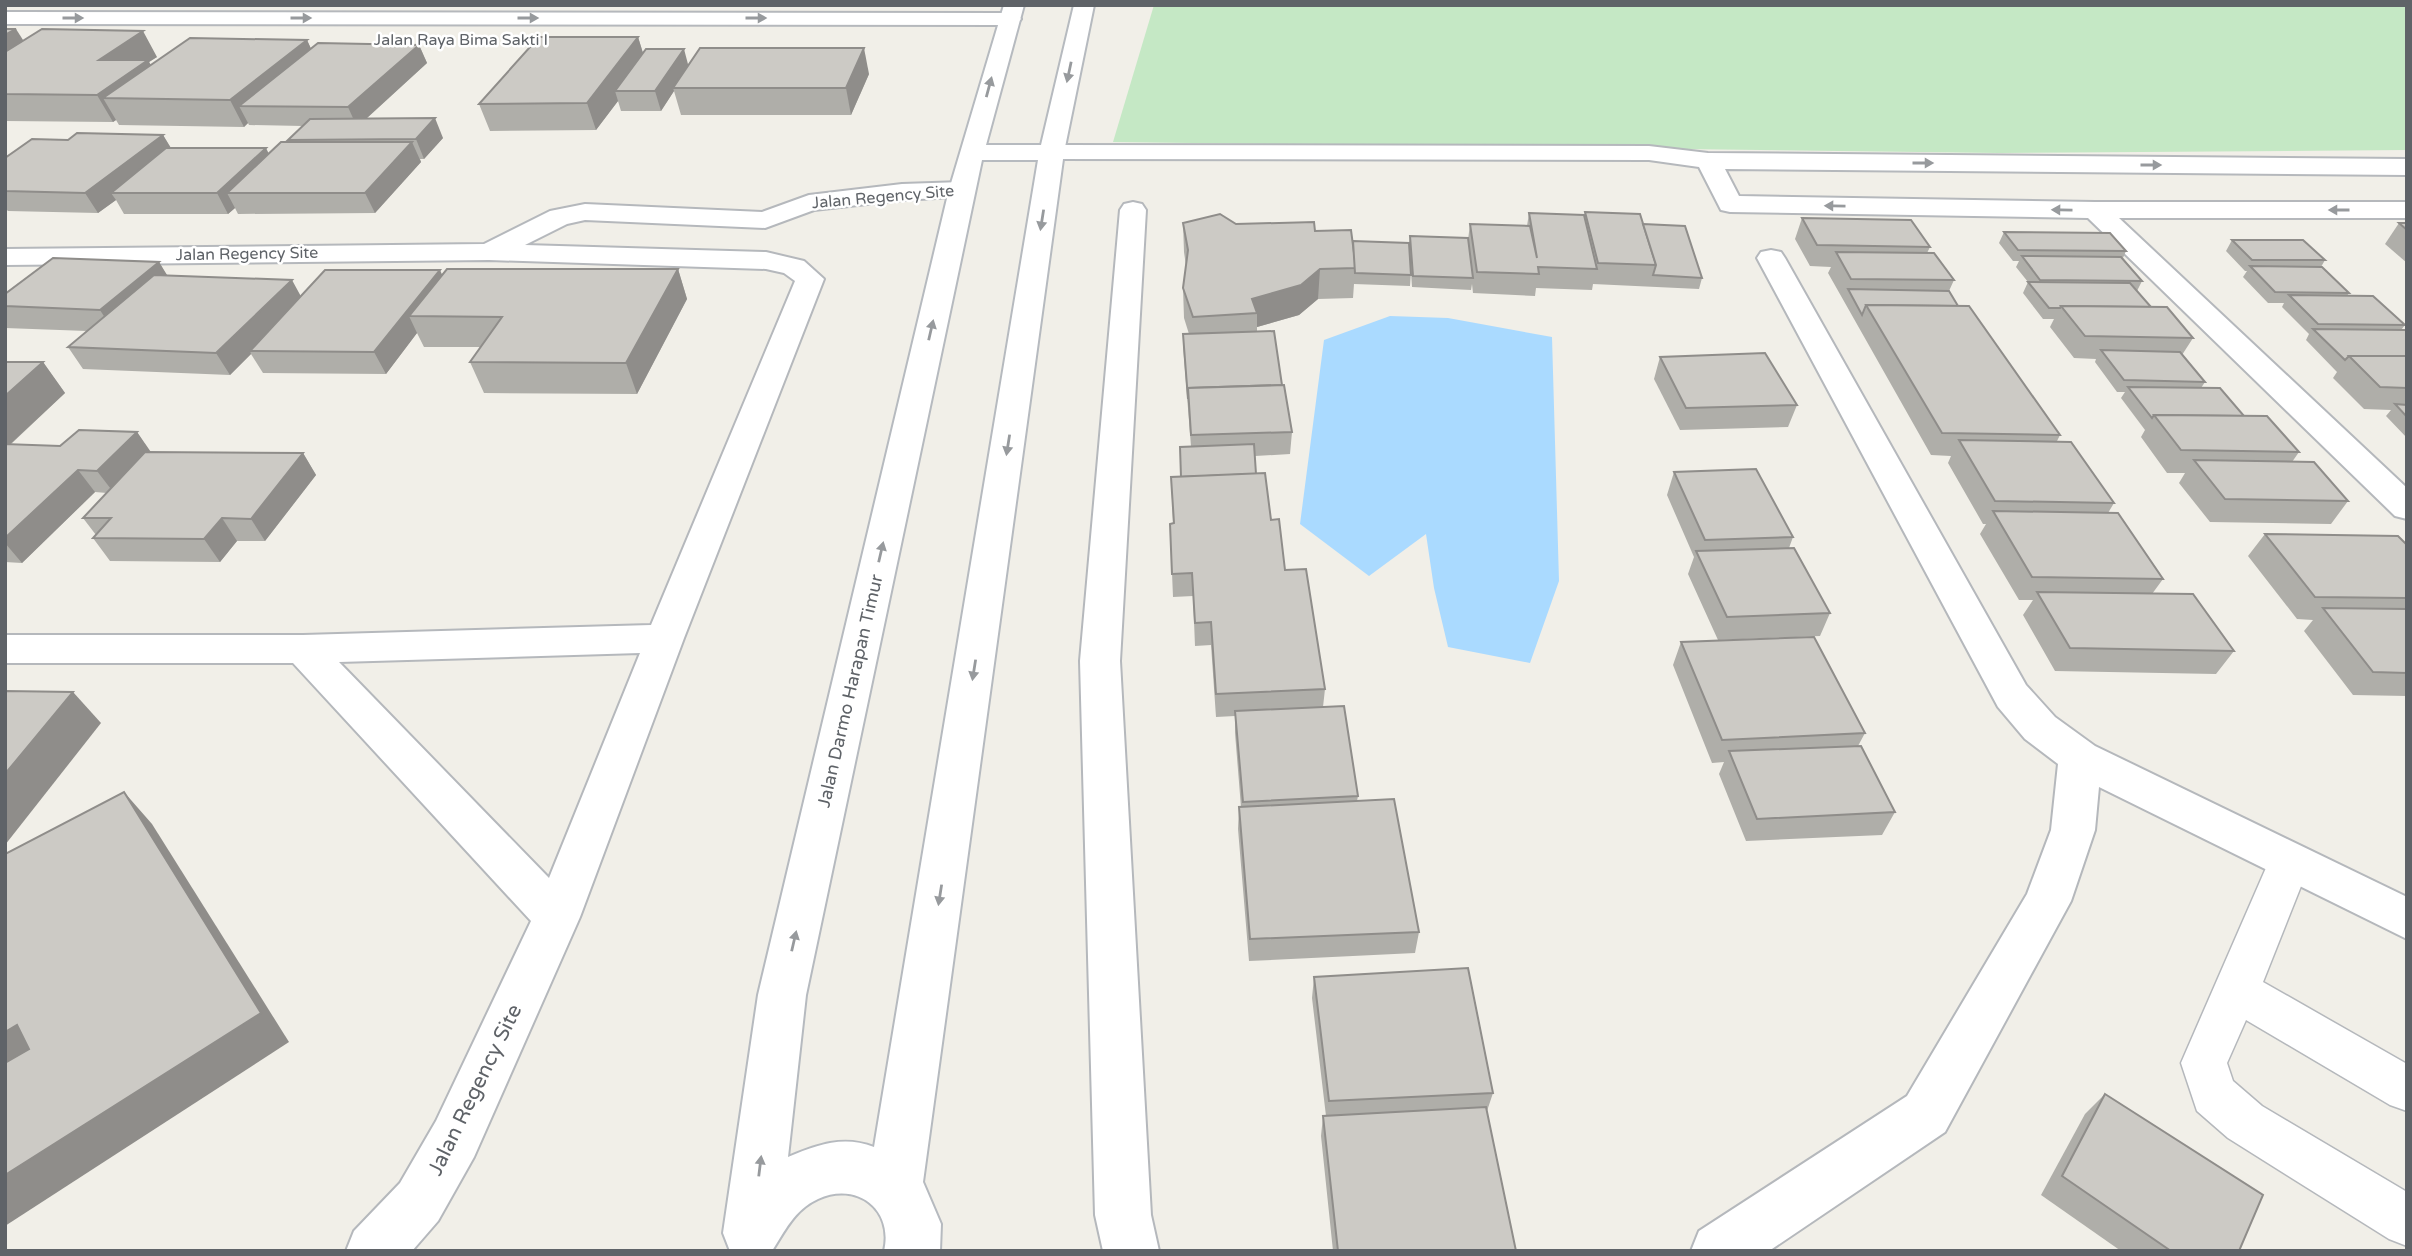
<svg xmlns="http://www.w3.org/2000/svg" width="2412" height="1256" font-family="'Varela Round',sans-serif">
<rect width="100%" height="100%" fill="#f1efe8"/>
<path fill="#c5e8c5" d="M 1154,5 L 2407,5 L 2407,150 L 1999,153 L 1113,142 Z"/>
<path fill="#aadaff" d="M 1390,316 L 1448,318 L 1552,337 L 1559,581 L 1530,663 L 1448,647 L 1434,588 L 1426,534 L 1369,576 L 1300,524 L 1324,340 Z"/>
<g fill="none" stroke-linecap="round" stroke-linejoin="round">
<g stroke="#b5b8bc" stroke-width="3">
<path id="lane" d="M 2290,844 L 2305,849 L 2311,861 L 2263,982 L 2407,1064 L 2407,1111 L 2390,1105 L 2246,1020 L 2227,1063 L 2233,1081 L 2262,1106 L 2407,1192 L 2407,1246 L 2389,1239 L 2228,1138 L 2197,1111 L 2181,1063 L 2269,861 L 2275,849 Z"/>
</g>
<g stroke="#b5b8bc" stroke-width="4">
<g id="street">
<path d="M 5,12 L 1010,13 L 1017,15 L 1021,19 L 1017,23 L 1010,25 L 5,24 Z"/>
<path d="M 1052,145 L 1649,146 L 1708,153 L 2407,159 L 2407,175 L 1725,169 L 1739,196 L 2095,202 L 2407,202 L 2407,218 L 2119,218 L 2407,488 L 2407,519 L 2395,516 L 2088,218 L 1730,212 L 1721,210 L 1699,167 L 1649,160 L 1052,159 L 1043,157 L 1040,152 L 1043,147 Z"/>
<path d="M 962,182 L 971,184 L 975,190 L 971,196 L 902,200 L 814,210 L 765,228 L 585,220 L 567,224 L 525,245 L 766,252 L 804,261 L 824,279 L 684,638 L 580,917 L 474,1157 L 438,1221 L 412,1251 L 346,1251 L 354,1231 L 400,1183 L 436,1121 L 531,921 L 293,663 L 5,663 L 5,635 L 303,635 L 651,625 L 795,281 L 784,273 L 766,269 L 489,260 L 5,265 L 5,249 L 484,244 L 550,211 L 585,204 L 762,212 L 809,195 L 902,184 ZM 640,653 L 549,878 L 339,662 Z"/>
<path d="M 1133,202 L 1142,204 L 1146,210 L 1120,661 L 1151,1215 L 1159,1251 L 1103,1251 L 1095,1215 L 1080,661 L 1120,210 L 1124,204 Z"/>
<path d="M 1771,250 L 1781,252 L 1785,258 L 2026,685 L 2055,717 L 2095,746 L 2407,897 L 2407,939 L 2099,787 L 2095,830 L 2071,901 L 1945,1132 L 1769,1251 L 1691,1251 L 1699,1231 L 1907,1096 L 2027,894 L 2051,830 L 2058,764 L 2025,739 L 1998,707 L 1757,258 L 1761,252 Z"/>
</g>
</g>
<g stroke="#b6babf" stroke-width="4">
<path id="secondary" d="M 1004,5 L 1024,5 L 986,145 L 1041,145 L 1074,5 L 1094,5 L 1064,152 L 923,1182 L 941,1224 L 940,1251 L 884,1251 C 894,1209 856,1181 818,1199 C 794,1210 785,1231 772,1251 L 730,1251 L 723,1233 L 758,995 L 949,190 ZM 982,160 L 1038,160 L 874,1147 C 843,1135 817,1145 788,1157 L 806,995 Z"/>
</g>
<use href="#lane" fill="#fff" fill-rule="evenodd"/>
<use href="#street" fill="#fff" fill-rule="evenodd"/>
<use href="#secondary" fill="#fff" fill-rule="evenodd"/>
</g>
<g fill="#afaea9">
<path d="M 5,29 L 24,41 L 157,57 L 149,62 L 151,65 L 307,40 L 311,49 L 419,45 L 427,63 L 366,119 L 443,138 L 424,159 L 420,159 L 421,162 L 375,213 L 238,214 L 235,208 L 228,214 L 124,214 L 116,200 L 98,213 L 8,211 L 5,208 L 5,158 L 68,140 L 163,135 L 171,148 L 269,154 L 289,142 L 288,140 L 303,126 L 249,125 L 248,123 L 244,127 L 119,125 L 116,120 L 113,122 L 5,121 Z"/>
<path d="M 638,37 L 643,53 L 689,65 L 869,74 L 851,115 L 681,115 L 674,91 L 661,111 L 621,111 L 618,101 L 596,130 L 490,131 L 479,104 Z"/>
<path d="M 1585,212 L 1643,224 L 1702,278 L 1699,289 L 1593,284 L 1592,290 L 1536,288 L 1535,296 L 1473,293 L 1472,284 L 1471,290 L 1412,287 L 1411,271 L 1410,286 L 1354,284 L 1353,298 L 1318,299 L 1299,315 L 1257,327 L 1257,332 L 1282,385 L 1292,432 L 1290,454 L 1255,456 L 1256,474 L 1271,520 L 1285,570 L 1325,689 L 1323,707 L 1358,796 L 1357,801 L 1419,932 L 1415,953 L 1249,961 L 1238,829 L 1239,807 L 1241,807 L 1235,733 L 1235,716 L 1216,717 L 1211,645 L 1195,646 L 1193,596 L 1173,597 L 1170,524 L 1173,523 L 1171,477 L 1181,477 L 1191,446 L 1183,346 L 1183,334 L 1189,334 L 1184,318 L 1183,288 L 1186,266 L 1184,252 L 1183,223 L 1236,224 L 1315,231 L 1353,241 L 1409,244 L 1410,236 L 1468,240 L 1470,224 L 1527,226 L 1529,213 L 1584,217 Z"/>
<path d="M 1802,218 L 1930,247 L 1927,253 L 1954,280 L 1949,291 L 1958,306 L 2060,435 L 2057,441 L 2114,503 L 2108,513 L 2163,579 L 2152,594 L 2234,651 L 2216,674 L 2055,671 L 2023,615 L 2033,600 L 2019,600 L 1980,534 L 1986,524 L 1983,524 L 1948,463 L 1951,456 L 1931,455 L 1828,273 L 1831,267 L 1810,266 L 1795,239 Z"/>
<path d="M 2399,223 L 2407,223 L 2407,263 L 2385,244 Z"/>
<path d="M 2004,232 L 2126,251 L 2123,258 L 2142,281 L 2137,291 L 2151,307 L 2193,338 L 2182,355 L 2205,382 L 2201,388 L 2299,452 L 2292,462 L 2348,501 L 2331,524 L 2210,522 L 2179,483 L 2185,473 L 2167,473 L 2141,437 L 2145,430 L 2121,398 L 2125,392 L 2117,392 L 2095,362 L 2096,359 L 2074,358 L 2050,327 L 2054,319 L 2043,319 L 2023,293 L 2028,282 L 2016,267 L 2019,261 L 2013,261 L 1999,243 Z"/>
<path d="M 2232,240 L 2325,260 L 2321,267 L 2349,293 L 2347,296 L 2405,325 L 2401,330 L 2407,331 L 2407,438 L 2386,416 L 2391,410 L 2364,409 L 2333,378 L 2337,372 L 2306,340 L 2309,334 L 2282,307 L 2284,303 L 2268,303 L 2243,277 L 2247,271 L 2245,271 L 2226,251 Z"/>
<path d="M 159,262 L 167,276 L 301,296 L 442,275 L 678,269 L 687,299 L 637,394 L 484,393 L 470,362 L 481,347 L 424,347 L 417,333 L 386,374 L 263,373 L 251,354 L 230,375 L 83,369 L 68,347 L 87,331 L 5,328 L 5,294 Z"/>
<path d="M 1660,357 L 1797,405 L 1788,427 L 1680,430 L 1654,379 Z"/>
<path d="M 5,362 L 43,362 L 65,393 L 10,445 L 60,446 L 137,432 L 150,452 L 303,453 L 316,475 L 265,541 L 237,541 L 220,562 L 110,561 L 93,538 L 96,535 L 83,518 L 107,493 L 95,492 L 22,563 L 5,562 Z"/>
<path d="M 1674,472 L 1793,537 L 1789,548 L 1830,613 L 1820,636 L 1718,640 L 1688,574 L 1694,557 L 1667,495 Z"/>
<path d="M 2265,534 L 2407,545 L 2407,696 L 2353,695 L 2304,631 L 2313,620 L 2297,619 L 2248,556 Z"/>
<path d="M 1681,642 L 1865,733 L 1858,746 L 1895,812 L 1882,835 L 1746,841 L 1719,774 L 1724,762 L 1712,763 L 1673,665 Z"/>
<path d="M 1314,977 L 1493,1093 L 1487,1111 L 1516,1251 L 1333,1251 L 1321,1136 L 1323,1116 L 1326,1116 L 1312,998 Z"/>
<path d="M 2105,1094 L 2239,1251 L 2121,1251 L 2041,1195 L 2085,1114 Z"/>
</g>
<g fill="#8f8d8a">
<path d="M 16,29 L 32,54 L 5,71 L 5,35 Z"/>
<path d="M 143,31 L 157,57 L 149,62 L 163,87 L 103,98 L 116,120 L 113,122 L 97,95 L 99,60 Z"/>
<path d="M 638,37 L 646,63 L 615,91 L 618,101 L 596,130 L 587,103 Z"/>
<path d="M 307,40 L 319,66 L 239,106 L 248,123 L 244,127 L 230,100 Z"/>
<path d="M 419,45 L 427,63 L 357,127 L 348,107 Z"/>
<path d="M 864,48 L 869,74 L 851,115 L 846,88 Z"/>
<path d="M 684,49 L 689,68 L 673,88 L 674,91 L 661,111 L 655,91 Z"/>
<path d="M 435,118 L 443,138 L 424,159 L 416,139 Z"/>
<path d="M 163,135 L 175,155 L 111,193 L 116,200 L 98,213 L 85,193 Z"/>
<path d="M 412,142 L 421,162 L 375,213 L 365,193 Z"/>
<path d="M 266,148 L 276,168 L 227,193 L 235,208 L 228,214 L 217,193 Z"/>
<path d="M 159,262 L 172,283 L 114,332 L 100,310 Z"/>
<path d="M 678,269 L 687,299 L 637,394 L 626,363 Z"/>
<path d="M 1320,269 L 1318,299 L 1299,315 L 1257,327 L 1257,313 L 1252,299 Z"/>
<path d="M 440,270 L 450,292 L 409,316 L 417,333 L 386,374 L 374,352 Z"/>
<path d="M 292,280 L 304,302 L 250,351 L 251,354 L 230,375 L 216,353 Z"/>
<path d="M 43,362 L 65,393 L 5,449 L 5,396 Z"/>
<path d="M 137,432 L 153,455 L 114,493 L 97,471 Z"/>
<path d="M 303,453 L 316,475 L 265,541 L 251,519 Z"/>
<path d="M 78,470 L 95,492 L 22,563 L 5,543 L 5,538 Z"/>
<path d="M 222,518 L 237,541 L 220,562 L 204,539 Z"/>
<path d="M 73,692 L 101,723 L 5,845 L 5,774 Z"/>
<path d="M 124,792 L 152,824 L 289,1042 L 5,1226 L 5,1175 Z"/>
<path d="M 17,1025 L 53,1054 L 5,1082 L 5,1032 Z"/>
</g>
<g fill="#cccac5" stroke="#8f8d8a" stroke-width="2">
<path d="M 5,29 L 16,29 L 5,35 Z"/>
<path d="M 42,29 L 143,31 L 99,60 L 148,60 L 97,95 L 5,94 L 5,52 Z"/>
<path d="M 539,37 L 638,37 L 587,103 L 479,104 Z"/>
<path d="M 190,38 L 307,40 L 230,100 L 103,98 Z"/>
<path d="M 318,43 L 419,45 L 348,107 L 239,106 Z"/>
<path d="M 700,48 L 864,48 L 846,88 L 673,88 Z"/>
<path d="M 646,49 L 684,49 L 655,91 L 615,91 Z"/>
<path d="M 435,118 L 416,139 L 288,140 L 310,119 Z"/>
<path d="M 77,133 L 163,135 L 85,193 L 5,191 L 5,158 L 32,139 L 68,140 Z"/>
<path d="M 281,142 L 412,142 L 365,193 L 227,193 Z"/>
<path d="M 166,148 L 266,148 L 217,193 L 111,193 Z"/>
<path d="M 1585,212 L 1640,214 L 1656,265 L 1598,263 Z"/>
<path d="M 1529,213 L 1584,215 L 1597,269 L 1538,267 L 1539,274 L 1477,272 L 1470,224 L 1530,226 L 1537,258 Z"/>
<path d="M 1220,214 L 1236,224 L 1314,222 L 1315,231 L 1351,230 L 1356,268 L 1320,269 L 1301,285 L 1252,299 L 1257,313 L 1193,317 L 1183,288 L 1188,250 L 1183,223 Z"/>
<path d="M 1802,218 L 1911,220 L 1930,247 L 1817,245 Z"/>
<path d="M 2399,223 L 2407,223 L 2407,230 Z"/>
<path d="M 1643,224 L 1685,226 L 1702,278 L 1653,275 L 1656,265 Z"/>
<path d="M 2004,232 L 2110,233 L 2126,251 L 2018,250 Z"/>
<path d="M 1410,236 L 1468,238 L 1473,278 L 1413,276 Z"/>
<path d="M 2232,240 L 2303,240 L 2325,260 L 2252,260 Z"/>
<path d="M 1353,241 L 1409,243 L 1411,275 L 1355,273 Z"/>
<path d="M 1836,252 L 1934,253 L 1954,280 L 1851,279 Z"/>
<path d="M 2022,256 L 2121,257 L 2142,281 L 2040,280 Z"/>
<path d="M 53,258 L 159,262 L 100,310 L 5,306 L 5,294 Z"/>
<path d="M 2250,266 L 2322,267 L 2349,293 L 2275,292 Z"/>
<path d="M 447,269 L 678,269 L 626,363 L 470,362 L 502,317 L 409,316 Z"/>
<path d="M 325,270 L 440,270 L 374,352 L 250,351 Z"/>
<path d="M 154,275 L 292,280 L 216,353 L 68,347 Z"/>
<path d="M 2028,282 L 2130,283 L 2151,307 L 2061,306 L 2060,308 L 2049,308 Z"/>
<path d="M 1848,289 L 1949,291 L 1958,306 L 1866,305 L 1862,315 Z"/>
<path d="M 2289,295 L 2373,296 L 2405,325 L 2318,324 Z"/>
<path d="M 1866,305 L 1969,306 L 2060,435 L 1942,433 Z"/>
<path d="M 2061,306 L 2167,307 L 2193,338 L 2085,336 Z"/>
<path d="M 2313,329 L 2405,330 L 2407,331 L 2407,356 L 2349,356 L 2345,360 Z"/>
<path d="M 1274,331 L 1282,385 L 1188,388 L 1188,399 L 1183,334 Z"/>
<path d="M 2101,350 L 2180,352 L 2205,382 L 2124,380 Z"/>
<path d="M 1765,353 L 1797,405 L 1686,408 L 1660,357 Z"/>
<path d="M 2349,356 L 2407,356 L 2407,388 L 2380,387 Z"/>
<path d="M 5,362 L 43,362 L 5,396 Z"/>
<path d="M 1284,385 L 1292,432 L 1191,435 L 1188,388 Z"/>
<path d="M 2128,387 L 2220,388 L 2244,416 L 2154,415 L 2152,418 Z"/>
<path d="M 2395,404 L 2407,405 L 2407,417 Z"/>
<path d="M 2154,415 L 2267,416 L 2299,452 L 2181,450 Z"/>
<path d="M 79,430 L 137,432 L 97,471 L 78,470 L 5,538 L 5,444 L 60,446 Z"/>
<path d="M 1959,440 L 2071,442 L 2114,503 L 1995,501 Z"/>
<path d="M 1254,444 L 1256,474 L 1181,477 L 1180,447 Z"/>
<path d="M 145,452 L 303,453 L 251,519 L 222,518 L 204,539 L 93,538 L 111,518 L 83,518 Z"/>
<path d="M 2194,460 L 2314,462 L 2348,501 L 2225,499 Z"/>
<path d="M 1756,469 L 1793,537 L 1705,540 L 1674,472 Z"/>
<path d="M 1265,473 L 1271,520 L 1279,519 L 1285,570 L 1306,569 L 1325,689 L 1216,694 L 1211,622 L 1195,623 L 1192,573 L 1172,574 L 1170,524 L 1174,523 L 1171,477 Z"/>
<path d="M 1993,511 L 2118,513 L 2163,579 L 2032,577 Z"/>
<path d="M 2265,534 L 2398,536 L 2407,545 L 2407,598 L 2315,597 Z"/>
<path d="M 1794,548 L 1830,613 L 1727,617 L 1696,551 Z"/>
<path d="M 2037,592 L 2193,594 L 2234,651 L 2070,648 Z"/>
<path d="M 2323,608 L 2407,609 L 2407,673 L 2373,672 Z"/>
<path d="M 1814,637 L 1865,733 L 1722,740 L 1681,642 Z"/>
<path d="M 5,691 L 73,692 L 5,774 Z"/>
<path d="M 1344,706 L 1358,796 L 1243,802 L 1235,711 Z"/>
<path d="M 1861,746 L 1895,812 L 1757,819 L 1729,751 Z"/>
<path d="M 124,792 L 261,1013 L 5,1175 L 5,1063 L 29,1049 L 17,1025 L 5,1032 L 5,854 Z"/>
<path d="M 1394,799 L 1419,932 L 1250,939 L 1239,807 Z"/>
<path d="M 1468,968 L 1493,1093 L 1329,1101 L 1314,977 Z"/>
<path d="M 2105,1094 L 2263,1195 L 2239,1251 L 2171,1251 L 2062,1176 Z"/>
<path d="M 1486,1107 L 1516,1251 L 1338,1251 L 1323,1116 Z"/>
</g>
<defs><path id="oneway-solid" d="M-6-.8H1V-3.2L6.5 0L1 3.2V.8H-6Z" transform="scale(1.75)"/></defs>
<g fill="#979a9d">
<use href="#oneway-solid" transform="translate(73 18)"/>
<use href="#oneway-solid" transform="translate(301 18)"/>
<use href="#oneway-solid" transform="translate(528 18)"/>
<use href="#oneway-solid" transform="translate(756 18)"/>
<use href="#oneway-solid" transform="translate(1069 72) rotate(102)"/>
<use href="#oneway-solid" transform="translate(989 87) rotate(-75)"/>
<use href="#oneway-solid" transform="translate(1923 163)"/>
<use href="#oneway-solid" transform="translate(2151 165)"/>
<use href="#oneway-solid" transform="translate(1835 206) rotate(-179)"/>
<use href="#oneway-solid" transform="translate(2062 210) rotate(-179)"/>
<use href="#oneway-solid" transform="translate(2339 210) rotate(180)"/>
<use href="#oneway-solid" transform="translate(1042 220) rotate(99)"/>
<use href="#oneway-solid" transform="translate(931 330) rotate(-77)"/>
<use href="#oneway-solid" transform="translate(1008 445) rotate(99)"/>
<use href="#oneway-solid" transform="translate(881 552) rotate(-77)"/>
<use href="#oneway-solid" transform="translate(974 670) rotate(99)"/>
<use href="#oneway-solid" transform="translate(940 895) rotate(99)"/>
<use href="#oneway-solid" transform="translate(794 941) rotate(-77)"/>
<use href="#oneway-solid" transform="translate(760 1166) rotate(-83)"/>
</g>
<g text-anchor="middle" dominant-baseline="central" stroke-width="5" stroke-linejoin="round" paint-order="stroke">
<g font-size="16" fill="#5f6368" stroke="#fff">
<text x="461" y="40">Jalan Raya Bima Sakti I</text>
<text transform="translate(883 197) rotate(-5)">Jalan Regency Site</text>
<text transform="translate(247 254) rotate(-1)">Jalan Regency Site</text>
</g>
<g font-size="18" fill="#5f6368" stroke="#fff">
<text transform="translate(850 691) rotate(-77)">Jalan Darmo Harapan Timur</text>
</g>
<g font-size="21" fill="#5f6368" stroke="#fff">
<text transform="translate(475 1090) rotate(-64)">Jalan Regency Site</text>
</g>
</g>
<rect width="2412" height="1256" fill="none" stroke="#5f6368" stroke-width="14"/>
</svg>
